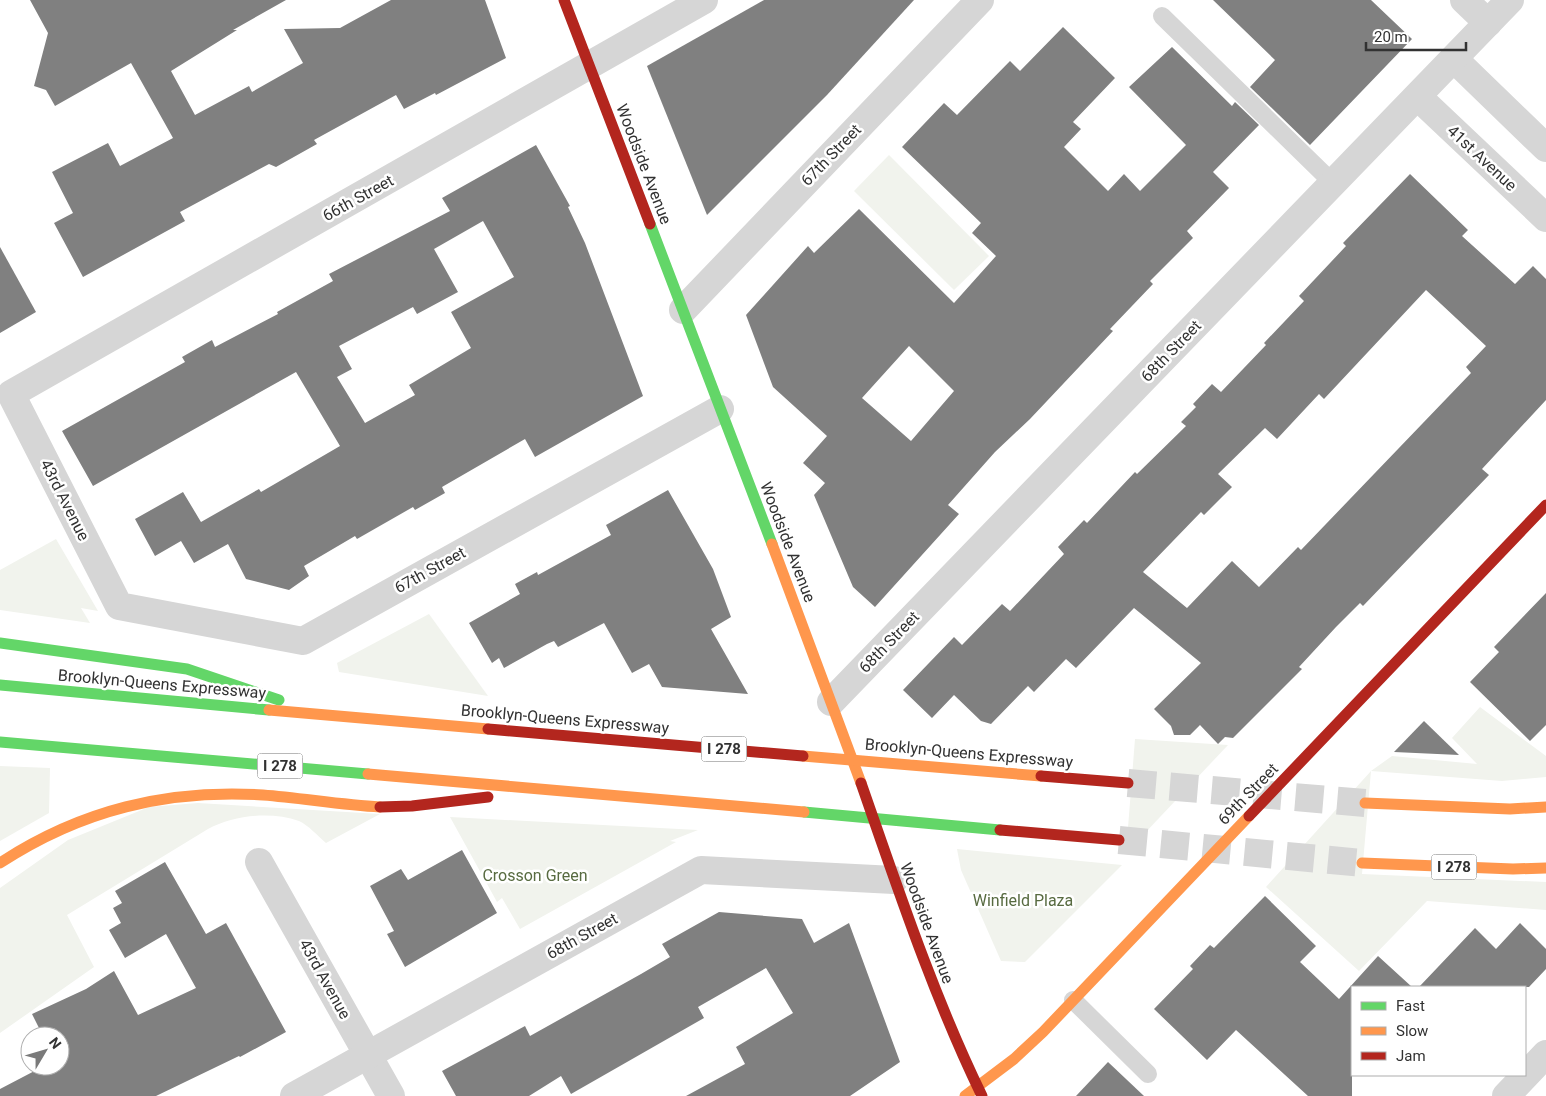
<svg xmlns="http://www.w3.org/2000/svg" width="1546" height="1096" font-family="Roboto,sans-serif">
<rect width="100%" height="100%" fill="#fff"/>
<g fill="#f1f3ed">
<path d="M 889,155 L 989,256 L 954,290 L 854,191 Z"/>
<path d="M 56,539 L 98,611 L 81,608 L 90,623 L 0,610 L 0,570 Z"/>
<path d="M 429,614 L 488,696 L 339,672 L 337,663 Z"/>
<path d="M 1480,707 L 1546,756 L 1546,777 L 1502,781 L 1371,771 L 1362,874 L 1546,882 L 1546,910 L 1427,901 L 1359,971 L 1266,887 L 1371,771 L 1392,756 L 1477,764 L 1452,738 Z"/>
<path d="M 1135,739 L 1228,745 L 1126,853 Z"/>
<path d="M 0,766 L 50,768 L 49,813 L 0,841 Z"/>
<path d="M 198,803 L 380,814 L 326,843 C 318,836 308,825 299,821 C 271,811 234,815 208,829 L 67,915 L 94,967 L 0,1033 L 0,888 L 68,840 L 149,807 Z"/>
<path d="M 450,817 L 698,830 L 670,841 L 676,842 L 520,929 L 502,898 L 497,902 Z"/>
<path d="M 957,849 L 1122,865 L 1025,962 L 1001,961 L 961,870 Z"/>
</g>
<g fill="#808080" fill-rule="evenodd">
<path d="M 30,0 L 286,0 L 233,30 L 237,30 L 171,71 L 195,115 L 249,86 L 252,92 L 303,63 L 284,29 L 340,28 L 391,0 L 485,0 L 506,58 L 436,95 L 435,93 L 404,109 L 396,95 L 314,140 L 317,144 L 276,167 L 269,164 L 180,212 L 185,221 L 83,277 L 54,223 L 73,213 L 52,172 L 108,143 L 120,166 L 173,138 L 131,63 L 55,106 L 46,90 L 34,86 L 48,33 Z"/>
<path d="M 764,0 L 914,0 L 827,95 L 707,215 L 647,66 Z"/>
<path d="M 1213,0 L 1371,0 L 1412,39 L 1310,145 L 1250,87 L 1275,60 Z"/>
<path d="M 1063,27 L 1115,78 L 1073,122 L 1081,129 L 1064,147 L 1108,191 L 1124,174 L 1140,191 L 1186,145 L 1129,87 L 1172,47 L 1232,106 L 1235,102 L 1259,125 L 1213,172 L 1229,188 L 1187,231 L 1193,238 L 1150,281 L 1153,284 L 1110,329 L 1113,331 L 1030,419 L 995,452 L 948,505 L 959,514 L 875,607 L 853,587 L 814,495 L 825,483 L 803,463 L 827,436 L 773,387 L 746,315 L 808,246 L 814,253 L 859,209 L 954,303 L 996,256 L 972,233 L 981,223 L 902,147 L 944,103 L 957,115 L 1010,61 L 1020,71 ZM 909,346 L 954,391 L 911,441 L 862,398 Z"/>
<path d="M 536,145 L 570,206 L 568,207 L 585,243 L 643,396 L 535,457 L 525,439 L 442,487 L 445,493 L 415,510 L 413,507 L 357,539 L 355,536 L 304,566 L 309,576 L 289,590 L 246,579 L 228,544 L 194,563 L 181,541 L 155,556 L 135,519 L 183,492 L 201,522 L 259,489 L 261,492 L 340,446 L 296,372 L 93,486 L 62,431 L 185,362 L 182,357 L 212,340 L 215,347 L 278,314 L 277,312 L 333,281 L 329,274 L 450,211 L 442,198 ZM 483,221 L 514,277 L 451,312 L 471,348 L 409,385 L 415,395 L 365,423 L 337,377 L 352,369 L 339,346 L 413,307 L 417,314 L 458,292 L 434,249 Z"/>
<path d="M 1410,174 L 1468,230 L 1462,236 L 1515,284 L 1533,266 L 1546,279 L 1546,400 L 1482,469 L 1489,475 L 1363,606 L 1360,603 L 1336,627 L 1299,667 L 1302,669 L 1233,738 L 1225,737 L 1218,744 L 1200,725 L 1190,735 L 1174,735 L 1171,726 L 1154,709 L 1201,663 L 1134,608 L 1076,668 L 1066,659 L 1034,692 L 1028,686 L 991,724 L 981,721 L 954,695 L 932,718 L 903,690 L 954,637 L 962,645 L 1002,604 L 1010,611 L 1064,554 L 1058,547 L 1084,520 L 1087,523 L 1135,472 L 1137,474 L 1186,426 L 1181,422 L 1196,407 L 1193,404 L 1212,384 L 1221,392 L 1266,345 L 1264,343 L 1304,301 L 1299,296 L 1346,246 L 1343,243 ZM 1426,290 L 1486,346 L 1466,367 L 1471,373 L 1301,550 L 1298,547 L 1259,587 L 1232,561 L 1187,608 L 1143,572 L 1201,512 L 1204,515 L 1232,487 L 1218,474 L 1265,428 L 1277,439 L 1319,394 L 1324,399 Z"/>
<path d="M 0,247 L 36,312 L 0,333 Z"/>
<path d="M 668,490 L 713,569 L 731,617 L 711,629 L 748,694 L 662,687 L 649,664 L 632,673 L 604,623 L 558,647 L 554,641 L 547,644 L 504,668 L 499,658 L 492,663 L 469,623 L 520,594 L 515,584 L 537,572 L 538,575 L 611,535 L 606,525 Z"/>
<path d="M 1546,593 L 1546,725 L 1530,741 L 1470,682 L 1499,652 L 1494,647 Z"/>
<path d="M 1424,721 L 1459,755 L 1394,752 Z"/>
<path d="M 462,850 L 497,913 L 405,967 L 387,934 L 394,931 L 370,886 L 401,869 L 408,880 Z"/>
<path d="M 165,862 L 206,934 L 226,923 L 286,1032 L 240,1057 L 239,1056 L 156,1096 L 0,1096 L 0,1089 L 44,1066 L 60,1066 L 60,1036 L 43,1036 L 32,1014 L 86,989 L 114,971 L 138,1015 L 196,988 L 166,934 L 125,958 L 109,930 L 121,923 L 113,908 L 122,903 L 115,891 Z"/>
<path d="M 1265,896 L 1316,946 L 1300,962 L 1339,999 L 1378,956 L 1412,987 L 1352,987 L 1352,1096 L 1308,1096 L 1236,1030 L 1207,1060 L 1154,1009 L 1193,969 L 1190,966 L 1210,945 L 1214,948 Z"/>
<path d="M 719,912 L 802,919 L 814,943 L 849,923 L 900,1062 L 850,1096 L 686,1096 L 745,1064 L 736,1047 L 793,1013 L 766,968 L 698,1007 L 704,1018 L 571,1094 L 561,1076 L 529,1096 L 456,1096 L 442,1071 L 525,1026 L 530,1036 L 641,974 L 670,957 L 662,944 Z"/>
<path d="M 1520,923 L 1546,949 L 1546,969 L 1529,987 L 1419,987 L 1475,928 L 1496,949 Z"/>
<path d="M 1108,1062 L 1144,1096 L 1076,1096 Z"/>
</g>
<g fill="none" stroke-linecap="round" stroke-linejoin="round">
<g stroke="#d6d6d6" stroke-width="28" stroke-dasharray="28 14" stroke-linecap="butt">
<path d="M 1128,783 L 1365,803"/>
<path d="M 1119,840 L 1362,863"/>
</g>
<g stroke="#d6d6d6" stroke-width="18">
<path d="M 1162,16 L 1333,183"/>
<path d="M 1073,1000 L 1148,1074"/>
</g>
<g stroke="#d6d6d6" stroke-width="28">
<path d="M 704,0 L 11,394 L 119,606 L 303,641 L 720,409"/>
<path d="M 1464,0 L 1488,23"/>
<path d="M 1454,59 L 1546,148"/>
<path d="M 1418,97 L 1546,218"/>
<path d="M 683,310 L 980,0"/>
<path d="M 831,702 L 1510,0"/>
<path d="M 259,862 L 391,1096"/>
<path d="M 294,1096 L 701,870 L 894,880"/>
<path d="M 1506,1096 L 1546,1054"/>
</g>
<g stroke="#63d668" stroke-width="11">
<path d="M 650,224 L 772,544"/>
<path d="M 0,643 L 187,669 L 279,700"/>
<path d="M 0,685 L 269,710"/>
<path d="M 0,742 L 368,774"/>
<path d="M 804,812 L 1000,830"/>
</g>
<g stroke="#ff974d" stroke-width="11">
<path d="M 772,544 L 861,783"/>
<path d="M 269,710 L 488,729"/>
<path d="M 803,756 L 1041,776"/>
<path d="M 368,774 L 804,812"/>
<path d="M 1365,803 L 1510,809 L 1546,807"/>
<path d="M 0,863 C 81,810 167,789 263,795 C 302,798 341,805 380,807"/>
<path d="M 1362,863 L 1513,869 L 1546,868"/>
<path d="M 965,1096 L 1014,1059 L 1043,1032 L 1249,816"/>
</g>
<g stroke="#b3261e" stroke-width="11">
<path d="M 564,0 L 650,224"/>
<path d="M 488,729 L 803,756"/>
<path d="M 1041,776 L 1128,783"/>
<path d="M 861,783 C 898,889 933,995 982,1096"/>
<path d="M 380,807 L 412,806 L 488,797"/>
<path d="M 1249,816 L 1546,505"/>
<path d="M 1000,830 L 1119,840"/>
</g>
</g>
<g text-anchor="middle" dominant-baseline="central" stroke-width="5" stroke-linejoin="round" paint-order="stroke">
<g fill="#fff" stroke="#707070" stroke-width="1">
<rect x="701.5" y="736.5" width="45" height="25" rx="4"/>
<rect x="257.5" y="753.5" width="45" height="25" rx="4"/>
<rect x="1431.5" y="854.5" width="45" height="25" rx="4"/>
</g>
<g font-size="15" font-weight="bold" fill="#323232">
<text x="724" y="749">I 278</text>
<text x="280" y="766">I 278</text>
<text x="1454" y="867">I 278</text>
</g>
<g font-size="16" fill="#323232" stroke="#fff">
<text transform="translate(831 155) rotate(-46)">67th Street</text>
<text transform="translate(1482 158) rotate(43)">41st Avenue</text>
<text transform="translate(644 164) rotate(69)">Woodside Avenue</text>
<text transform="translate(358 198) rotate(-29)">66th Street</text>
<text transform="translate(1171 351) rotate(-46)">68th Street</text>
<text transform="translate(65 500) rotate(63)">43rd Avenue</text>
<text transform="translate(788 542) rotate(69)">Woodside Avenue</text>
<text transform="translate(430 570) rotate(-29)">67th Street</text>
<text transform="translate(889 642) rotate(-46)">68th Street</text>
<text transform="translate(162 684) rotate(5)">Brooklyn-Queens Expressway</text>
<text transform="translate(565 719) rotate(5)">Brooklyn-Queens Expressway</text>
<text transform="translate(969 753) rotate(5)">Brooklyn-Queens Expressway</text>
<text transform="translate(1248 794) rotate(-46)">69th Street</text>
<text transform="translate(927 923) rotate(70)">Woodside Avenue</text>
<text transform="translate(582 936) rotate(-29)">68th Street</text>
<text transform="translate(325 979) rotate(61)">43rd Avenue</text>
</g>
<g font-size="16" fill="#586b41" stroke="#fff">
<text x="535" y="875">Crosson Green</text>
<text x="1023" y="900">Winfield Plaza</text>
</g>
</g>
<rect x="1351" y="986" width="175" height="90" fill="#ffffff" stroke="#adadad"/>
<rect x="1361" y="1002" width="25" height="8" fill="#63d668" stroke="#adadad"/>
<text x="1396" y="1011" font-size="15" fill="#323232">Fast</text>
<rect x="1361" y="1027" width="25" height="8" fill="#ff974d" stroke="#adadad"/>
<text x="1396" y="1036" font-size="15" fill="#323232">Slow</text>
<rect x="1361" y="1052" width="25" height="8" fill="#b3261e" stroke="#adadad"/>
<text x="1396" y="1061" font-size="15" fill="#323232">Jam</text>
<g transform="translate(45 1051) rotate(52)"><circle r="24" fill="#ffffff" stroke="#adadad"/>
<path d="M0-4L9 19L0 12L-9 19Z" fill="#7a7a7a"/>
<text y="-8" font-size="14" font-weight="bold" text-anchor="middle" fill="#323232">N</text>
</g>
<path d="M1366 42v8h100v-8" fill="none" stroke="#323232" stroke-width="2.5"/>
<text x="1374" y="42" font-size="15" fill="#323232" stroke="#ffffff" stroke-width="4" paint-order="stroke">20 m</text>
</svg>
